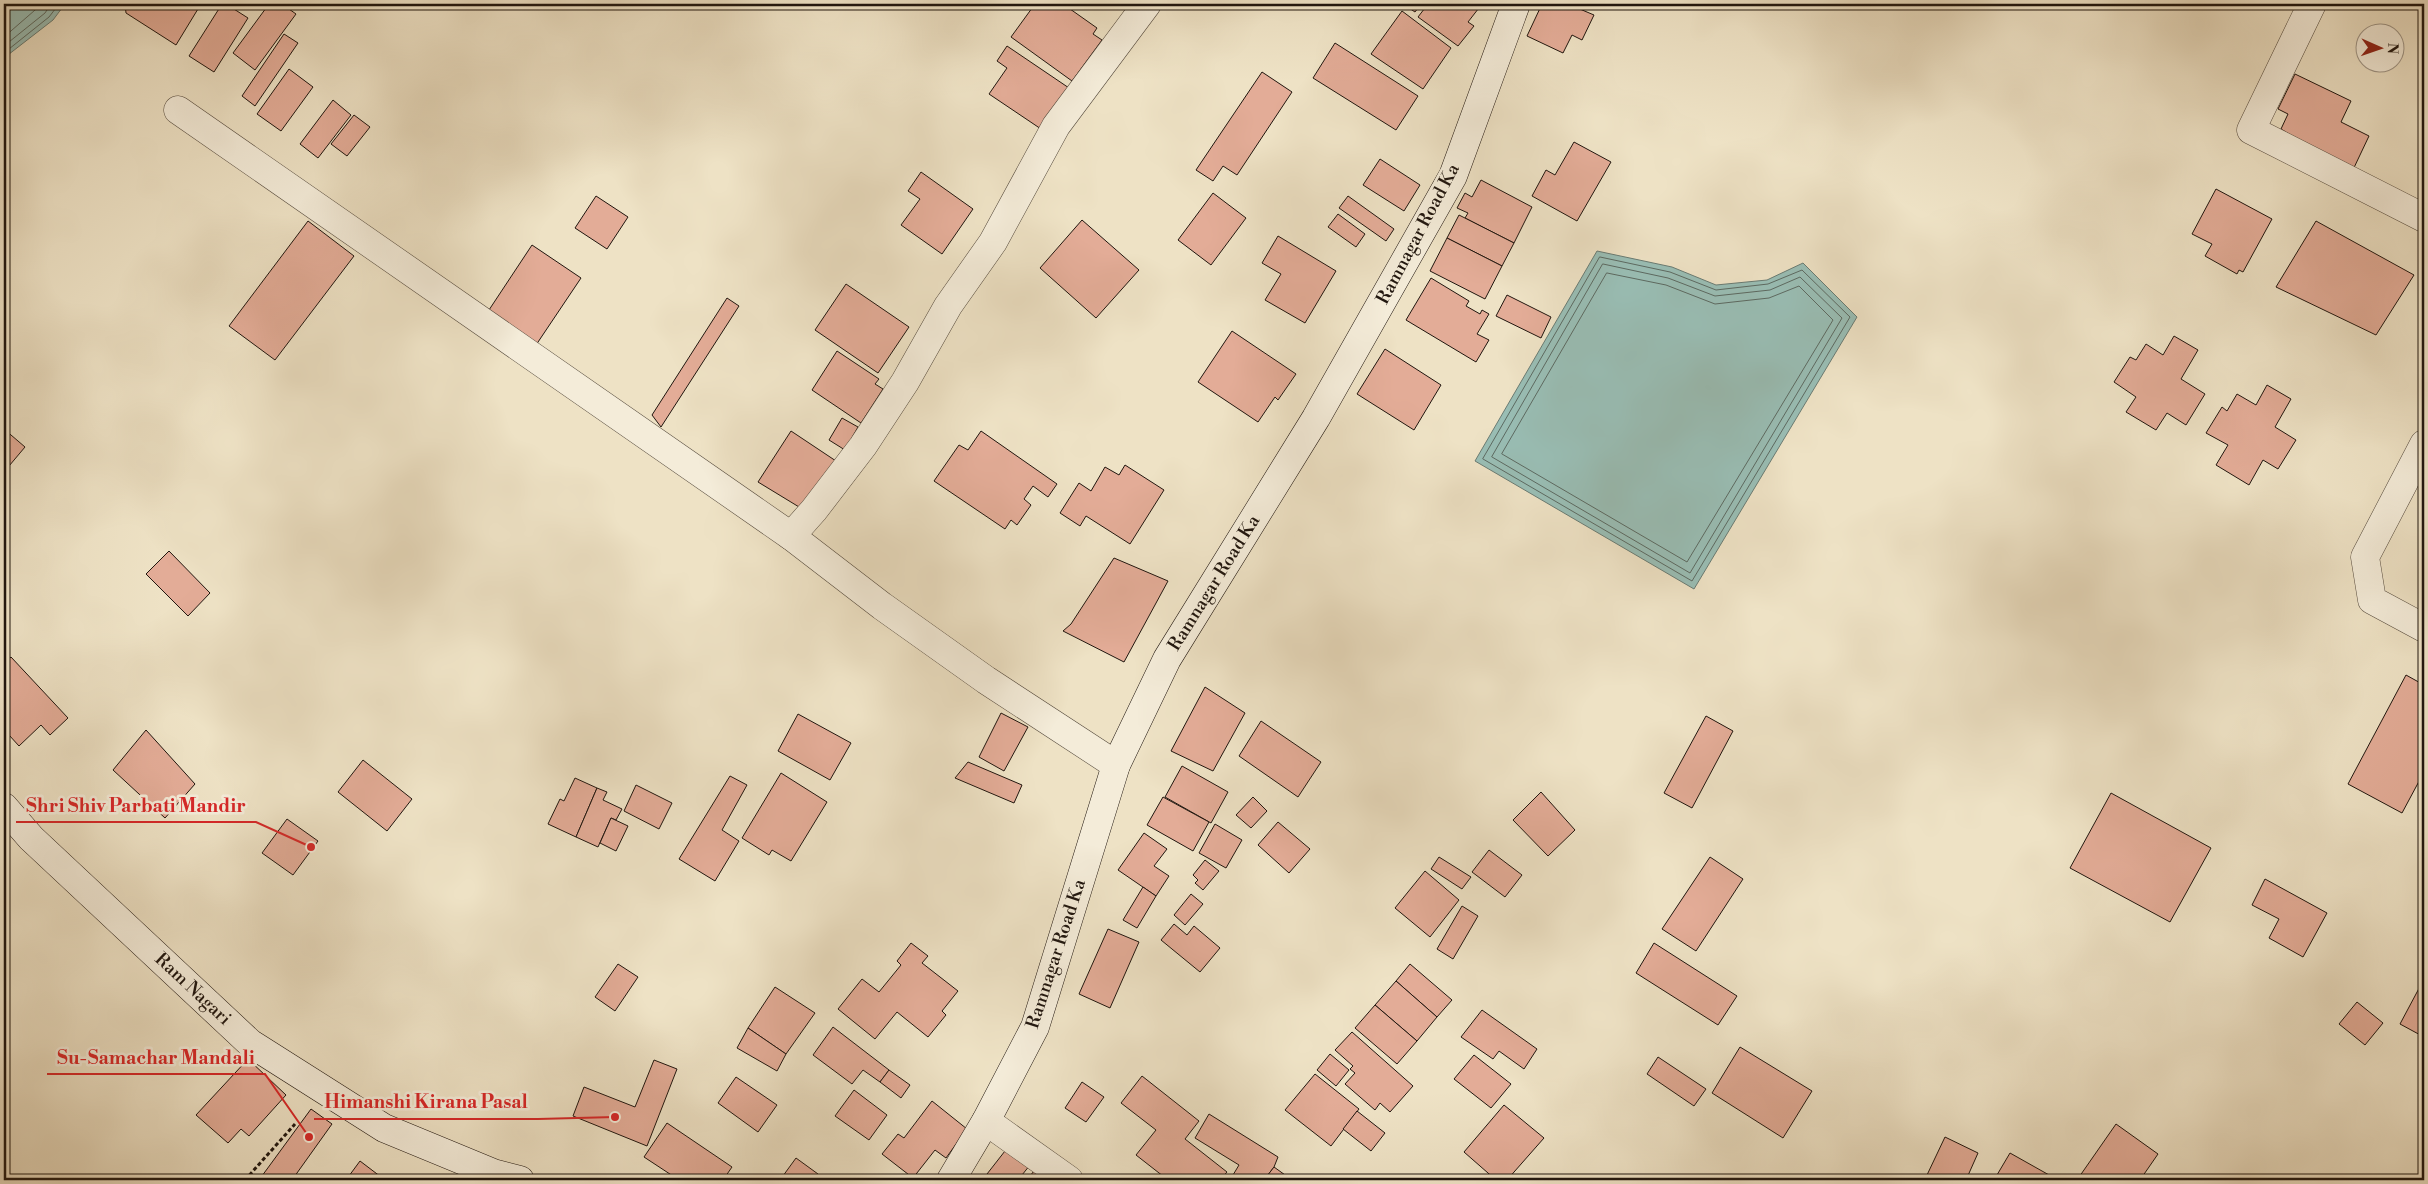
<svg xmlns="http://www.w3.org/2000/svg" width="2428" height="1184" font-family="'Libre Bodoni',serif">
<rect width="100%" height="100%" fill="#eee2c5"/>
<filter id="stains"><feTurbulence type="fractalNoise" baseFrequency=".004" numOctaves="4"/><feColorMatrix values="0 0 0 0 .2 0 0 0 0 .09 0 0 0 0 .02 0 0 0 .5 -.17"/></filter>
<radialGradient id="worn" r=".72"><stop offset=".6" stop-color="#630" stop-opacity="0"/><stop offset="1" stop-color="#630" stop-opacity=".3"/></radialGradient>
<g fill="#99beb5" stroke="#697b73">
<path d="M 4,4 L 65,4 L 53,20 L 4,58 Z"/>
<path d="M 1597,251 L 1672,267 L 1716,285 L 1767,280 L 1803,263 L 1857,317 L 1694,589 L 1475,461 Z"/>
</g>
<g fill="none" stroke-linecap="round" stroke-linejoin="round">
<g stroke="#5c6a62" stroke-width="1">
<path d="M 4,37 L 42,4"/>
<path d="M 4,46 L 45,13 L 51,4"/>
<path d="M 4,53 L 49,17 L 59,4"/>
<path d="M 1600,257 L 1670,272 L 1716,290 L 1768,284 L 1802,270 L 1850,317 L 1692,581 L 1483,459 Z"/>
<path d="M 1603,264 L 1668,278 L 1715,296 L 1770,290 L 1800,277 L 1842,318 L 1690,573 L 1492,457 Z"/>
<path d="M 1607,273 L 1666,285 L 1715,304 L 1769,298 L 1799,286 L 1833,320 L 1687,562 L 1502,454 Z"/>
</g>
</g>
<g fill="#e3ac97" stroke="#20160f">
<path d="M 125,4 L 201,4 L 176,45 L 126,13 Z"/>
<path d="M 222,4 L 226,4 L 248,18 L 214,72 L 189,56 Z"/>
<path d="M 269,4 L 282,4 L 296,14 L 255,70 L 233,53 Z"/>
<path d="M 1035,4 L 1063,4 L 1097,28 L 1093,34 L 1102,40 L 1072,81 L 1011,37 Z"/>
<path d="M 1403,4 L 1421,4 L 1415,12 Z"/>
<path d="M 1428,4 L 1482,4 L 1468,22 L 1474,26 L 1458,46 L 1418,17 Z"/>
<path d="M 1542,4 L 1568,4 L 1594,15 L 1582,40 L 1572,35 L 1563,53 L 1527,36 Z"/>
<path d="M 1402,11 L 1451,48 L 1423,89 L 1371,54 Z"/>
<path d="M 284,34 L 298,43 L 255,106 L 242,96 Z"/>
<path d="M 1335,43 L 1418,96 L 1396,130 L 1313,78 Z"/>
<path d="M 1007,46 L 1072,90 L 1044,131 L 989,94 L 1007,68 L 997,61 Z"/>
<path d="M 289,69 L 313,87 L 281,131 L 257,114 Z"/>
<path d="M 1262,72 L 1292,92 L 1237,175 L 1223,166 L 1213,181 L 1196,170 Z"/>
<path d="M 2295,74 L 2351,101 L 2341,122 L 2369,136 L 2351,174 L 2281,129 L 2288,114 L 2278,109 Z"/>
<path d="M 333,100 L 351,115 L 318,158 L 300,144 Z"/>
<path d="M 354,115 L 370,127 L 347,156 L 331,144 Z"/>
<path d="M 1574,142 L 1611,162 L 1577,221 L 1532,196 L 1546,170 L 1555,175 Z"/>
<path d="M 1380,159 L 1420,185 L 1404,211 L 1363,185 Z"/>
<path d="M 921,172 L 973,209 L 942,254 L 901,225 L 920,199 L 908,191 Z"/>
<path d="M 1481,180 L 1532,207 L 1514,243 L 1465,218 L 1468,213 L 1457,208 L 1465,193 L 1472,197 Z"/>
<path d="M 2216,189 L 2272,219 L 2243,272 L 2239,270 L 2237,274 L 2205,256 L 2212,244 L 2192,234 Z"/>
<path d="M 1213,193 L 1246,218 L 1211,265 L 1178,240 Z"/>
<path d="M 596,196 L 628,217 L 607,249 L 575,228 Z"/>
<path d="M 1348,196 L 1394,229 L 1386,241 L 1339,208 Z"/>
<path d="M 1338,214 L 1365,234 L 1356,247 L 1328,227 Z"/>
<path d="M 1459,215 L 1514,243 L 1502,266 L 1447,238 Z"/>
<path d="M 1082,220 L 1139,270 L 1096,318 L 1040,268 Z"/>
<path d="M 308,221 L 354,256 L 275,360 L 229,326 Z"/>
<path d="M 2316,221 L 2414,275 L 2376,335 L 2276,287 Z"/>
<path d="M 1278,236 L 1336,271 L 1305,323 L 1265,300 L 1281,274 L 1262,263 Z"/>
<path d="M 1447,238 L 1502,266 L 1485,299 L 1430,271 Z"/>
<path d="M 532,245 L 581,278 L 534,348 L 485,316 Z"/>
<path d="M 1431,278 L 1469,301 L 1466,306 L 1480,314 L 1482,310 L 1489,314 L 1477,334 L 1489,340 L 1476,362 L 1406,320 Z"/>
<path d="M 846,284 L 909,327 L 878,373 L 815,330 Z"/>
<path d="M 1507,295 L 1551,317 L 1541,338 L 1496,316 Z"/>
<path d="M 727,298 L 739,306 L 661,427 L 652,415 Z"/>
<path d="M 1232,331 L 1296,374 L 1278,400 L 1275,397 L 1258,422 L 1198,382 Z"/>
<path d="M 2174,336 L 2198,350 L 2181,379 L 2205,394 L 2186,425 L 2167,413 L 2156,430 L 2126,412 L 2136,397 L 2114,382 L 2130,357 L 2136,360 L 2146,344 L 2163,355 Z"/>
<path d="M 1385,349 L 1441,385 L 1414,430 L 1357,394 Z"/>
<path d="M 837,351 L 879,379 L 875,384 L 883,389 L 861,423 L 812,390 Z"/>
<path d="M 2267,385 L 2291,399 L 2275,427 L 2296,440 L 2278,469 L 2263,460 L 2249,485 L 2216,465 L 2228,445 L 2206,433 L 2222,407 L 2227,411 L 2237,394 L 2256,405 Z"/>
<path d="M 842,418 L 858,427 L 845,450 L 829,440 Z"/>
<path d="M 4,429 L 25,447 L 4,472 Z"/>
<path d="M 791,431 L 836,461 L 804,510 L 758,482 Z"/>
<path d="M 981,431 L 1057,484 L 1048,497 L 1033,486 L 1024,499 L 1031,505 L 1017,525 L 1011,520 L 1005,529 L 934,481 L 959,445 L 968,450 Z"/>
<path d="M 1125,465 L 1164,490 L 1130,544 L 1086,516 L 1080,526 L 1060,513 L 1079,483 L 1091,491 L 1105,467 L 1119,475 Z"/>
<path d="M 169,551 L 210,593 L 188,616 L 146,574 Z"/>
<path d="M 1114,558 L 1168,581 L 1124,662 L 1063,631 L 1071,624 Z"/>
<path d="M 11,657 L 68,718 L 50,735 L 41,725 L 19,746 L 9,735 L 4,740 L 4,663 Z"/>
<path d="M 2406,675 L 2424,685 L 2424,772 L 2402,813 L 2348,784 Z"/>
<path d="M 1205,687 L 1245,713 L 1213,771 L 1171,751 Z"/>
<path d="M 1001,713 L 1028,727 L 1004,771 L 979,757 Z"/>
<path d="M 798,714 L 851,743 L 830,780 L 778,751 Z"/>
<path d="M 1706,716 L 1733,731 L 1692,808 L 1664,793 Z"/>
<path d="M 1261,721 L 1321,762 L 1298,797 L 1239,756 Z"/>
<path d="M 146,730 L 195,784 L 165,818 L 113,770 Z"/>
<path d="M 363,760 L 412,799 L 387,831 L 338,792 Z"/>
<path d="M 968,762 L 1022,785 L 1014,803 L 955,778 Z"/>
<path d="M 1182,766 L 1228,792 L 1211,823 L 1165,797 Z"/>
<path d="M 781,773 L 827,802 L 791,861 L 772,850 L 769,855 L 742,838 Z"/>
<path d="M 730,776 L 747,785 L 722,830 L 739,841 L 715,881 L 679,859 Z"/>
<path d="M 575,778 L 597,788 L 576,837 L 548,824 L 560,799 L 564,801 Z"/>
<path d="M 636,785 L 672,803 L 659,829 L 624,811 Z"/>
<path d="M 597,788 L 607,792 L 603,800 L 622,809 L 616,820 L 611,818 L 598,847 L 576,837 Z"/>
<path d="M 1541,792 L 1575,830 L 1548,856 L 1513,820 Z"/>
<path d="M 2111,793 L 2211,848 L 2170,922 L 2070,868 Z"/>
<path d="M 1163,797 L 1209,822 L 1193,851 L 1147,825 Z"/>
<path d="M 1253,797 L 1267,811 L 1251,828 L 1236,815 Z"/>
<path d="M 611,818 L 628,826 L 616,851 L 600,843 Z"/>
<path d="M 287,819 L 318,841 L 293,875 L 262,853 Z"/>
<path d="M 1278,822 L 1310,849 L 1289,873 L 1258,845 Z"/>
<path d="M 1215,824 L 1242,840 L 1226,868 L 1199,853 Z"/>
<path d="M 1144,833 L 1167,849 L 1154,866 L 1169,876 L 1156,896 L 1118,870 Z"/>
<path d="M 1489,850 L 1522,875 L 1505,897 L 1472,872 Z"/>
<path d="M 1439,857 L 1471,877 L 1462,889 L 1431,869 Z"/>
<path d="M 1710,857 L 1743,879 L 1696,951 L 1662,929 Z"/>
<path d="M 1205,860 L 1219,871 L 1203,890 L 1195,883 L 1198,880 L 1193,875 Z"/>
<path d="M 1425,871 L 1459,900 L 1430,937 L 1395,908 Z"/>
<path d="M 2265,879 L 2327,913 L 2303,957 L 2269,938 L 2279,919 L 2252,905 Z"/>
<path d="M 1143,887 L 1156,896 L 1137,928 L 1123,920 Z"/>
<path d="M 1191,894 L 1203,904 L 1185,925 L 1174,915 Z"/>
<path d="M 1462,906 L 1478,916 L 1453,959 L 1437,949 Z"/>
<path d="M 1174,924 L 1187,935 L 1194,926 L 1220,948 L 1200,972 L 1161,940 Z"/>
<path d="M 1108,929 L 1139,942 L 1110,1008 L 1079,994 Z"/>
<path d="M 911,943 L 928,956 L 922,963 L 958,991 L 942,1011 L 946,1015 L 928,1037 L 897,1012 L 875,1039 L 838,1009 L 862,979 L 879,992 L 901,965 L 897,961 Z"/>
<path d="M 1654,943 L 1737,996 L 1718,1025 L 1636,973 Z"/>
<path d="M 618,964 L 638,977 L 615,1011 L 595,997 Z"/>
<path d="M 1410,964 L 1452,1000 L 1437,1017 L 1396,981 Z"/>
<path d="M 2424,979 L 2424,1037 L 2400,1024 Z"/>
<path d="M 1396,981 L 1437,1017 L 1417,1041 L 1375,1005 Z"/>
<path d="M 775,987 L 815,1013 L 786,1054 L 748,1028 Z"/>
<path d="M 2357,1002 L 2383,1023 L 2365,1045 L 2339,1024 Z"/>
<path d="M 1375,1005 L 1417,1041 L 1397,1064 L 1355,1028 Z"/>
<path d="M 1482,1010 L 1537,1049 L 1524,1069 L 1499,1051 L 1493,1059 L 1461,1037 Z"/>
<path d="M 833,1027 L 889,1070 L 880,1082 L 863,1070 L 852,1084 L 813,1055 Z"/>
<path d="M 748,1028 L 786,1054 L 777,1071 L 737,1048 Z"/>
<path d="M 1352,1032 L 1413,1086 L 1390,1112 L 1380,1103 L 1375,1110 L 1345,1084 L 1355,1073 L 1350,1069 L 1353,1066 L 1335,1050 Z"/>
<path d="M 1740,1047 L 1812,1091 L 1783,1138 L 1712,1093 Z"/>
<path d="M 1330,1054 L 1349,1070 L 1336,1086 L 1317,1070 Z"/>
<path d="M 1474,1055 L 1511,1084 L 1491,1108 L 1454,1079 Z"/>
<path d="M 1658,1057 L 1706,1089 L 1694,1106 L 1647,1074 Z"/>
<path d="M 248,1059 L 286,1095 L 249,1136 L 241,1129 L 228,1143 L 196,1115 Z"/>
<path d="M 654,1060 L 677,1069 L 647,1146 L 573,1116 L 584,1087 L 635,1107 Z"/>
<path d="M 889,1070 L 910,1085 L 901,1098 L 880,1082 Z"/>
<path d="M 1315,1074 L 1359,1109 L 1331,1146 L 1285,1110 Z"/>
<path d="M 1142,1076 L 1199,1121 L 1185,1139 L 1227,1172 L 1220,1180 L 1168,1180 L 1136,1155 L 1156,1130 L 1121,1103 Z"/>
<path d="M 736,1077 L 777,1105 L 758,1132 L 718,1103 Z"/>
<path d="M 1082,1082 L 1104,1097 L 1086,1122 L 1065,1108 Z"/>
<path d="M 854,1090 L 887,1115 L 869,1140 L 835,1116 Z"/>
<path d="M 932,1101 L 967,1129 L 946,1158 L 935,1150 L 913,1178 L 882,1154 L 898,1134 L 904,1138 Z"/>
<path d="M 1504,1105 L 1544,1138 L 1507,1180 L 1496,1180 L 1464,1152 Z"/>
<path d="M 311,1109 L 332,1124 L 292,1180 L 259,1180 Z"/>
<path d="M 1357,1111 L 1385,1133 L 1371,1151 L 1343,1129 Z"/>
<path d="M 1209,1114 L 1278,1157 L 1274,1167 L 1264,1180 L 1230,1180 L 1239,1165 L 1195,1138 Z"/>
<path d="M 667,1123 L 732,1167 L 723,1180 L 679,1180 L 644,1157 Z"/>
<path d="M 2116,1124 L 2158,1154 L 2140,1180 L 2077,1180 Z"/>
<path d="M 1945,1137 L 1978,1153 L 1966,1180 L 1938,1180 L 1927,1175 Z"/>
<path d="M 1012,1142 L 1034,1160 L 1018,1180 L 995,1180 L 987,1174 Z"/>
<path d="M 2010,1153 L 2058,1180 L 1994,1180 Z"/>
<path d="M 796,1158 L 818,1174 L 814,1180 L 780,1180 Z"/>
<path d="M 360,1161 L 385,1180 L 346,1180 Z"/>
<path d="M 1040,1163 L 1058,1180 L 1027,1180 Z"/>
<path d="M 1274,1167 L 1292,1180 L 1264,1180 Z"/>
</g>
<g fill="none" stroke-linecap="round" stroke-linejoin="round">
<g stroke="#54493c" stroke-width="29">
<g id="street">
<path d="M 2312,4 L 2251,130 L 2424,218"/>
<path d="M 178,110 L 791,536"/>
<path d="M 2424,444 L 2365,557 L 2372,600 L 2424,628"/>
<path d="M 1116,765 L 986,680 L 882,606 L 791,536 L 814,510 L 863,446 L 905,382 L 948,306 L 993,242 L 1056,126 L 1147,4"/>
<path d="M 986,1121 L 1069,1180"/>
</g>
</g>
<g stroke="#20160f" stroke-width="29">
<g id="secondary">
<path d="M 4,807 L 31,838 L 250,1043 L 384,1128 L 493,1173 L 520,1180"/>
<path d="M 951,1180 L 986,1121 L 1035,1027 L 1116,765 L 1167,659 L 1316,418 L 1453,176 L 1516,4"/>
</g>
</g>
<path stroke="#20160f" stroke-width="3" stroke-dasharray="4 2.5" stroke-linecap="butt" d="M 245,1180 L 295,1124"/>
<use href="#street" stroke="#f4ecd9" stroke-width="28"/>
<use href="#secondary" stroke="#f4ecd9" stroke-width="28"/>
</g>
<g text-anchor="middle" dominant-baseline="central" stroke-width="5" stroke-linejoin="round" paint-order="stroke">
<g font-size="18" fill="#20160f" stroke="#f4ecd9">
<text transform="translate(1418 234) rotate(-62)">Ramnagar Road Ka</text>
<text transform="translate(1214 583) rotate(-58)">Ramnagar Road Ka</text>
<text transform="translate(1056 954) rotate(-72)">Ramnagar Road Ka</text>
<text transform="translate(193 989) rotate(43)">Ram Nagari</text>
</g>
</g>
<path fill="none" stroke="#d62828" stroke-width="2" d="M311 847L256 822H16M309 1137L265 1074H47M615 1117L538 1119H314"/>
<g fill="#d62828" stroke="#f4ecd9" stroke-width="2">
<circle cx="311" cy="847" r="5"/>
<circle cx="309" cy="1137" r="5"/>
<circle cx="615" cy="1117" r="5"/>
</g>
<g font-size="19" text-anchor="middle" font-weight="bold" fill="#d62828" stroke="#f4ecd9" stroke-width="5" stroke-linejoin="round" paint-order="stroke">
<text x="136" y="812">Shri Shiv Parbati Mandir</text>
<text x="156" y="1064">Su-Samachar Mandali</text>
<text x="426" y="1108">Himanshi Kirana Pasal</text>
</g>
<rect width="2428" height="1184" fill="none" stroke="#eee2c5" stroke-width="20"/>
<rect x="5" y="5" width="2418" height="1174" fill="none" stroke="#20160f" stroke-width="2.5"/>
<rect x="10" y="10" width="2408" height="1164" fill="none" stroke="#20160f"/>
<g transform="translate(2380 48) rotate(92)"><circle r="24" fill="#f4ecd9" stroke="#9f9688"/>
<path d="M0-4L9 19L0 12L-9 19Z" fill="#8f2418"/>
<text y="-8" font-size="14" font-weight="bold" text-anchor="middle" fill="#20160f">N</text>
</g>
<rect width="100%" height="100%" filter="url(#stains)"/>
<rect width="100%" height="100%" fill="url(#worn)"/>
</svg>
